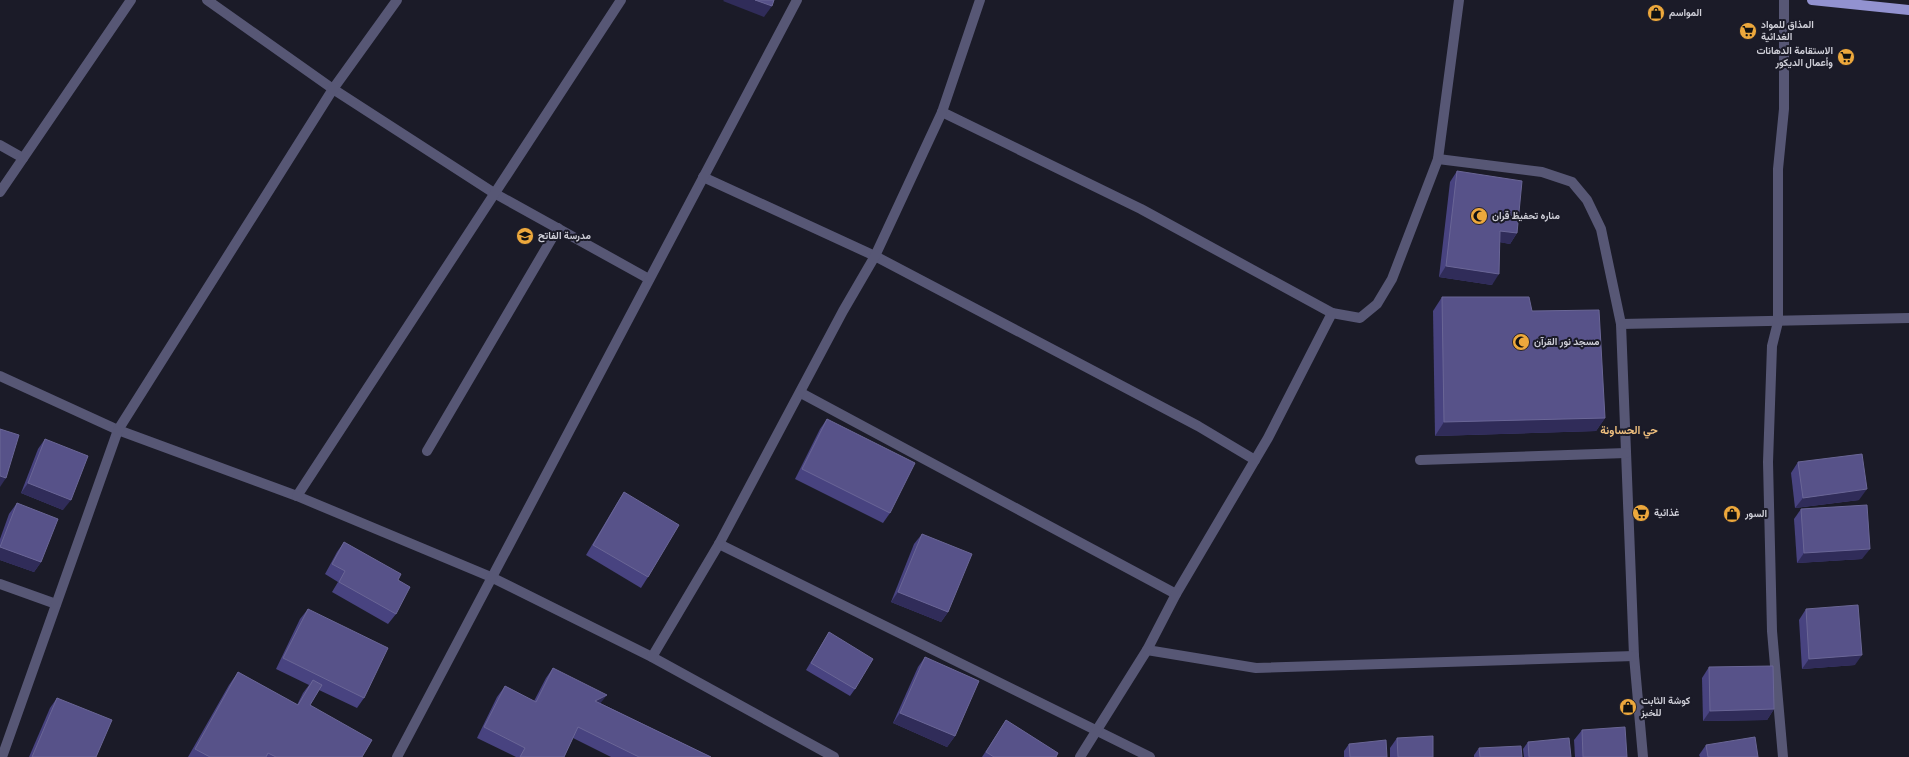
<svg xmlns="http://www.w3.org/2000/svg" width="1909" height="757" font-family="'Fira Sans',Vazirmatn,sans-serif">
<rect width="100%" height="100%" fill="#1b1b28"/>
<g fill="none" stroke-linecap="round" stroke-linejoin="round">
<g stroke="#575775" stroke-width="10">
<path d="M 207,0 L 333,89 L 494,193 L 649,279"/>
<path d="M 942,112 L 1141,209 L 1332,313"/>
<path d="M 0,145 L 23,158"/>
<path d="M 1438,159 L 1542,172 L 1572,182 L 1587,200 L 1601,229 L 1621,324 L 1634,656 L 1643,757"/>
<path d="M 703,177 L 875,256 L 1198,426 L 1255,460"/>
<path d="M 0,192 L 131,0"/>
<path d="M 1621,324 L 1909,318"/>
<path d="M 0,376 L 118,430 L 297,496 L 491,577 L 652,657 L 834,757"/>
<path d="M 801,393 L 1176,594"/>
<path d="M 427,451 L 558,228"/>
<path d="M 1420,460 L 1626,453"/>
<path d="M 297,496 L 621,0"/>
<path d="M 719,544 L 1150,757"/>
<path d="M 0,584 L 56,604"/>
<path d="M 1147,650 L 1256,668 L 1634,656"/>
<path d="M 652,657 L 719,544 L 843,311 L 875,256 L 942,112 L 980,0"/>
<path d="M 2,757 L 118,430 L 333,89 L 397,0"/>
<path d="M 397,757 L 797,0"/>
<path d="M 1080,757 L 1147,650 L 1176,594 L 1268,438 L 1332,313 L 1360,318 L 1377,304 L 1392,279 L 1438,159 L 1459,0"/>
<path d="M 1783,757 L 1772,631 L 1768,462 L 1772,346 L 1778,322 L 1778,169 L 1784,109 L 1784,0"/>
</g>
<path stroke="#9292d0" stroke-width="10" d="M 1812,0 L 1909,10"/>
</g>
<g fill="#484380">
<path d="M 1457,171 L 1517,233 L 1510,244 L 1500,242 L 1492,285 L 1439,277 L 1450,182 Z"/>
<path d="M 1442,297 L 1532,311 L 1605,418 L 1596,431 L 1435,436 L 1433,311 Z"/>
<path d="M 827,419 L 890,513 L 883,523 L 795,479 L 820,429 Z"/>
<path d="M 45,439 L 63,510 L 21,493 L 38,449 Z"/>
<path d="M 1798,462 L 1859,500 L 1795,508 L 1791,473 Z"/>
<path d="M 624,492 L 648,577 L 641,588 L 586,555 L 617,503 Z"/>
<path d="M 17,503 L 41,562 L 34,572 L 0,560 L 0,539 L 9,514 Z"/>
<path d="M 1801,509 L 1862,559 L 1797,563 L 1794,519 Z"/>
<path d="M 922,534 L 948,612 L 941,622 L 891,602 L 914,544 Z"/>
<path d="M 344,542 L 396,614 L 388,624 L 332,592 L 338,582 L 325,574 L 337,552 Z"/>
<path d="M 308,609 L 364,698 L 357,708 L 319,690 L 310,705 L 362,757 L 188,757 L 229,685 L 238,672 L 297,705 L 303,693 L 309,685 L 276,669 L 300,619 Z"/>
<path d="M 1806,609 L 1855,665 L 1802,669 L 1799,620 Z"/>
<path d="M 829,632 L 855,689 L 850,696 L 806,670 Z"/>
<path d="M 925,657 L 955,736 L 947,747 L 893,723 L 918,667 Z"/>
<path d="M 1709,667 L 1774,709 L 1767,720 L 1703,721 L 1702,678 Z"/>
<path d="M 553,668 L 600,703 L 711,757 L 611,757 L 573,738 L 564,757 L 516,757 L 477,738 L 497,697 L 505,686 L 534,701 L 546,678 Z"/>
<path d="M 57,698 L 96,757 L 29,757 L 50,708 Z"/>
<path d="M 1006,720 L 1056,757 L 982,757 Z"/>
<path d="M 1582,730 L 1627,757 L 1575,757 L 1574,740 Z"/>
<path d="M 1397,738 L 1433,757 L 1390,757 L 1390,748 Z"/>
<path d="M 1528,742 L 1571,757 L 1524,757 L 1523,749 Z"/>
<path d="M 1349,744 L 1387,757 L 1344,757 L 1344,751 Z"/>
<path d="M 1706,745 L 1758,757 L 1700,757 L 1699,755 Z"/>
<path d="M 1479,748 L 1522,757 L 1474,757 L 1474,755 Z"/>
</g>
<g fill="#302c59">
<path d="M 724,0 L 755,0 L 772,6 L 764,17 L 723,1 Z"/>
<path d="M 1500,231 L 1517,233 L 1510,244 L 1493,241 Z"/>
<path d="M 1446,266 L 1499,274 L 1492,285 L 1439,277 Z"/>
<path d="M 1605,418 L 1596,431 L 1435,436 L 1444,422 Z"/>
<path d="M 0,476 L 6,478 L 0,487 Z"/>
<path d="M 28,483 L 71,500 L 63,510 L 21,493 Z"/>
<path d="M 1867,489 L 1859,500 L 1795,508 L 1803,498 Z"/>
<path d="M 0,547 L 41,562 L 34,572 L 0,560 Z"/>
<path d="M 1870,549 L 1862,559 L 1797,563 L 1804,553 Z"/>
<path d="M 898,592 L 948,612 L 941,622 L 891,602 Z"/>
<path d="M 1862,655 L 1855,665 L 1802,669 L 1809,659 Z"/>
<path d="M 607,695 L 599,705 L 595,701 Z"/>
<path d="M 1774,709 L 1767,720 L 1703,721 L 1710,711 Z"/>
<path d="M 900,713 L 955,736 L 947,747 L 893,723 Z"/>
</g>
<g fill="#575289" stroke="#6a6696">
<path d="M 755,0 L 774,0 L 772,6 Z"/>
<path d="M 1457,171 L 1522,181 L 1517,233 L 1500,231 L 1499,274 L 1446,266 Z"/>
<path d="M 1442,297 L 1529,297 L 1532,311 L 1599,310 L 1605,418 L 1444,422 Z"/>
<path d="M 827,419 L 915,463 L 890,513 L 802,469 Z"/>
<path d="M 0,429 L 19,435 L 6,478 L 0,476 Z"/>
<path d="M 45,439 L 88,456 L 71,500 L 28,483 Z"/>
<path d="M 1862,454 L 1867,489 L 1803,498 L 1798,462 Z"/>
<path d="M 624,492 L 679,525 L 648,577 L 593,545 Z"/>
<path d="M 17,503 L 58,519 L 41,562 L 0,547 Z"/>
<path d="M 1867,505 L 1870,549 L 1804,553 L 1801,509 Z"/>
<path d="M 922,534 L 972,554 L 948,612 L 898,592 Z"/>
<path d="M 344,542 L 401,574 L 398,580 L 410,587 L 396,614 L 339,582 L 345,571 L 332,564 Z"/>
<path d="M 1858,605 L 1862,655 L 1809,659 L 1806,609 Z"/>
<path d="M 308,609 L 388,648 L 364,698 L 283,658 Z"/>
<path d="M 829,632 L 873,659 L 855,689 L 811,663 Z"/>
<path d="M 925,657 L 979,681 L 955,736 L 900,713 Z"/>
<path d="M 1773,666 L 1774,709 L 1710,711 L 1709,667 Z"/>
<path d="M 553,668 L 607,695 L 595,701 L 711,757 L 639,757 L 578,727 L 564,757 L 520,757 L 525,748 L 484,727 L 505,686 L 536,702 Z"/>
<path d="M 238,672 L 298,705 L 313,680 L 322,685 L 310,705 L 372,740 L 362,757 L 276,757 L 268,753 L 266,757 L 210,757 L 195,749 Z"/>
<path d="M 57,698 L 112,720 L 96,757 L 32,757 Z"/>
<path d="M 1006,720 L 1058,753 L 1056,757 L 994,757 L 986,752 Z"/>
<path d="M 1625,727 L 1627,757 L 1583,757 L 1582,730 Z"/>
<path d="M 1433,736 L 1433,757 L 1398,757 L 1397,738 Z"/>
<path d="M 1755,737 L 1758,757 L 1708,757 L 1706,745 Z"/>
<path d="M 1569,738 L 1571,757 L 1529,757 L 1528,742 Z"/>
<path d="M 1386,740 L 1387,757 L 1350,757 L 1349,744 Z"/>
<path d="M 1521,746 L 1522,757 L 1480,757 L 1479,748 Z"/>
</g>
<defs>
<g id="shop-disc" transform="scale(0.9)"><circle r="9.5" fill="#eda83c" stroke="#1b1b28"/><path d="M-5-2.5h2.3a2.7 3.5 0 0 1 5.4 0H5L5.5 6h-11ZM-1.5-2.5h3a1.5 2.3 0 0 0-3 0Z" fill="#111"/></g>
<g id="supermarket-disc" transform="scale(0.9)"><circle r="9.5" fill="#eda83c" stroke="#1b1b28"/><path d="M-6-5.5h2.5l.6 2H6L4.5 2H-2.5L-4.4-4H-6ZM-1.5 3.2a1.3 1.3 0 1 0 .1 0ZM3 3.2a1.3 1.3 0 1 0 .1 0Z" fill="#111"/></g>
<g id="mosque-disc" transform="scale(0.9)"><circle r="9.5" fill="#eda83c" stroke="#1b1b28"/><path d="M3.5-4.9A6 6 0 1 0 3.5 4.9A5 5 0 1 1 3.5-4.9Z" fill="#111"/></g>
<g id="school-disc" transform="scale(0.9)"><circle r="9.5" fill="#eda83c" stroke="#1b1b28"/><path d="M0-5L7-2L0 1L-7-2ZM-4 1L0 2.5L4 1V4Q0 6-4 4Z" fill="#111"/></g>
</defs>
<g fill-rule="evenodd">
<use href="#shop-disc" x="1656" y="13"/>
<use href="#supermarket-disc" x="1748" y="31"/>
<use href="#supermarket-disc" x="1846" y="57"/>
<use href="#mosque-disc" x="1479" y="216"/>
<use href="#school-disc" x="525" y="236"/>
<use href="#mosque-disc" x="1521" y="342"/>
<use href="#supermarket-disc" x="1641" y="513"/>
<use href="#shop-disc" x="1732" y="514"/>
<use href="#shop-disc" x="1628" y="707"/>
</g>
<g text-anchor="middle" dominant-baseline="central" stroke-width="4" stroke-linejoin="round" paint-order="stroke">
<g font-size="10" font-weight="bold" fill="#d0d0d9" stroke="#1b1b28" text-anchor="start">
<text x="1669" y="13">المواسم</text>
<text x="1761" y="25">المذاق للمواد<tspan x="1761" dy="12">الغدائية</tspan></text>
<text x="1833" y="51" text-anchor="end">الاستقامة الدهانات<tspan x="1833" dy="12">وأعمال الديكور</tspan></text>
<text x="1492" y="216">مناره تحفيظ قران</text>
<text x="538" y="236">مدرسة الفاتح</text>
<text x="1534" y="342">مسجد نور القرآن</text>
<text x="1654" y="513">غذائية</text>
<text x="1745" y="514">السور</text>
<text x="1641" y="701">كوشة الثابت<tspan x="1641" dy="12">للخبز</tspan></text>
</g>
<g font-size="11" font-weight="bold" fill="#f0c07e" stroke="#1b1b28">
<text x="1629" y="430">حي الحساونة</text>
</g>
</g>
</svg>
